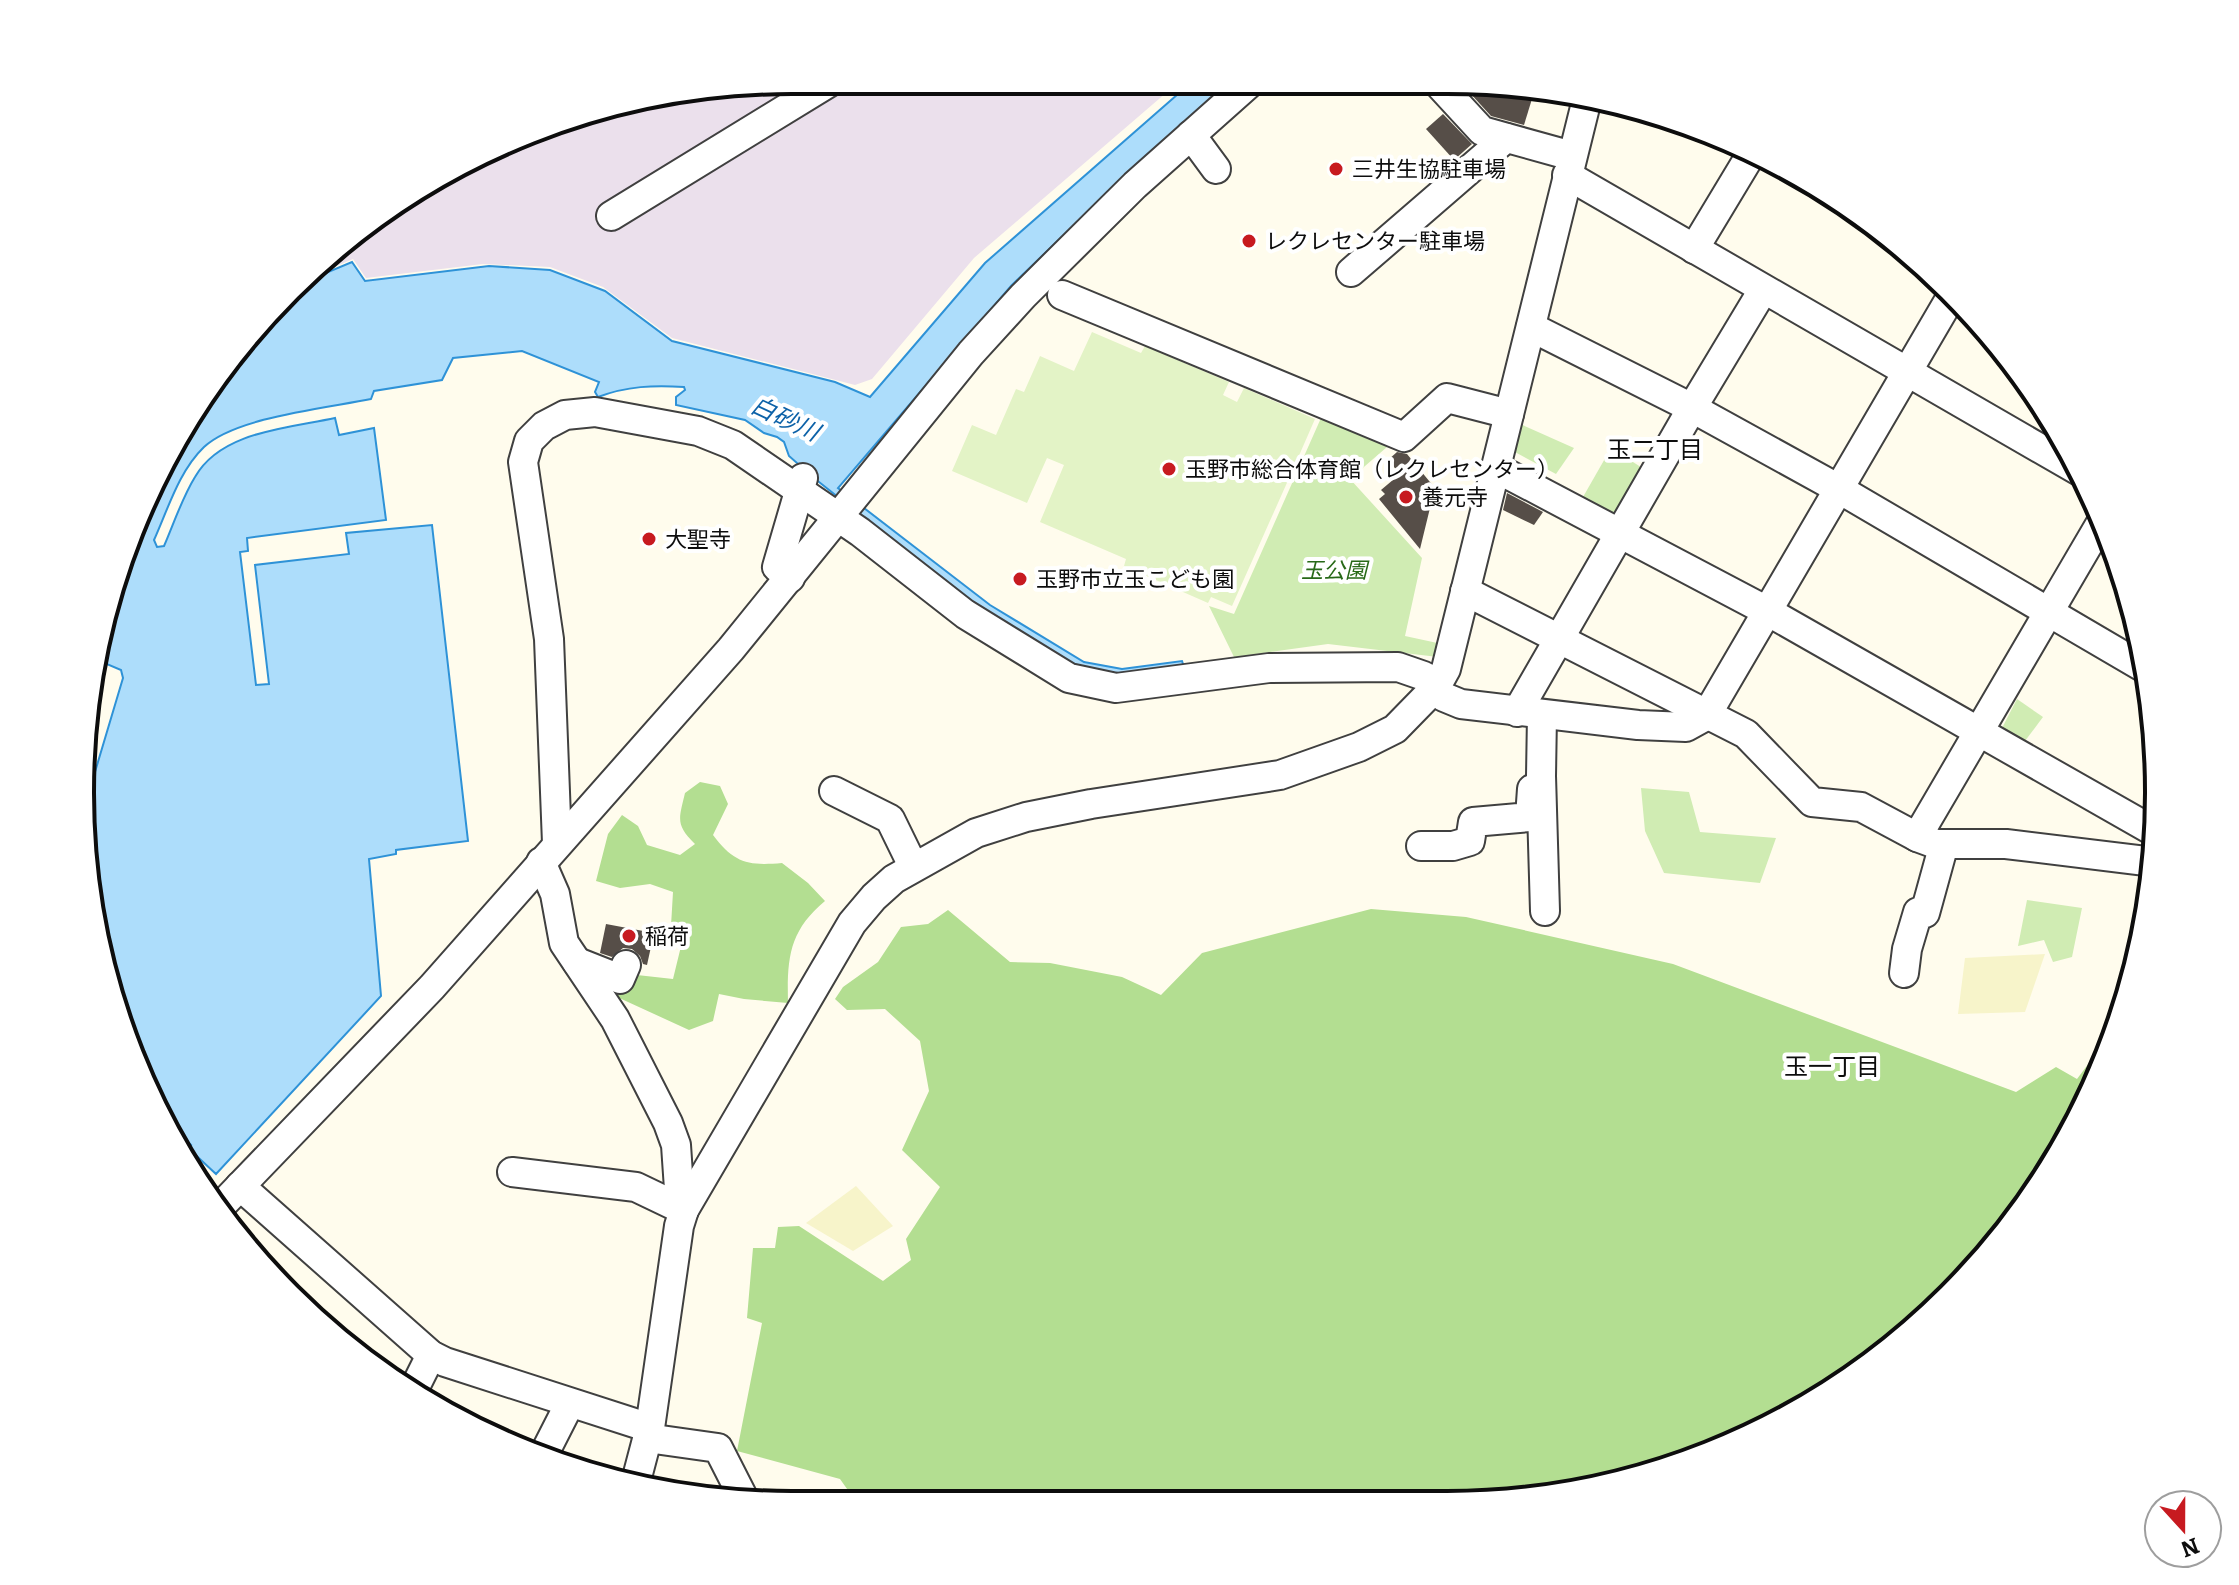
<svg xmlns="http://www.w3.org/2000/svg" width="2239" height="1585" font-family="Bitter,'Noto Sans JP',serif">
<rect width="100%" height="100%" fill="#fffced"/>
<path fill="#ebe0ec" d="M 793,80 L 1181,80 L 974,258 L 872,379 L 855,385 L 672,338 L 603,287 L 550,267 L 483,264 L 366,278 L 353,259 L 308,278 L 397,200 L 608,104 Z"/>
<g fill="#f7f4ca">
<path d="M 2045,954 L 2025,1012 L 1958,1014 L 1965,958 Z"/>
<path d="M 856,1186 L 893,1226 L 853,1251 L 806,1223 Z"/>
</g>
<g fill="#d0ecb3">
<path d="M 1321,418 L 1380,441 L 1387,447 L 1350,479 L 1422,558 L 1405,636 L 1442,644 L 1438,657 L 1328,644 L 1234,657 L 1209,606 L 1234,614 Z"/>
<path d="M 1518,423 L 1574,448 L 1556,474 L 1513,451 Z"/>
<path d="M 1611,448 L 1647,471 L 1616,525 L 1579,504 Z"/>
<path d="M 2017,699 L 2043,717 L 2022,745 L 2001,730 Z"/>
<path d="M 1641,788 L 1689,792 L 1700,832 L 1776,838 L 1760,883 L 1664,873 L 1645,831 Z"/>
<path d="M 2027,900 L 2082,908 L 2072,957 L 2053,962 L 2044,940 L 2018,946 Z"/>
</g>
<g fill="#b3de91">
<path d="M 700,782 L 720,786 L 728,804 L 713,835 C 734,863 748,866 782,863 L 808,883 L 825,901 C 789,931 787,958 788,1003 L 744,999 L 719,994 L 713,1021 L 689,1030 L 604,991 L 628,974 L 673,979 L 684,934 L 671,926 L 673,892 L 650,884 L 620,888 L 596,881 L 608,834 L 622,815 L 638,826 L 647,845 L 680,855 L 695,844 C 675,824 679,819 685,793 Z"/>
<path d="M 1371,909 L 1466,917 L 1673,964 L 2016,1092 L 2056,1067 L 2077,1079 L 2098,1051 L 2105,1056 L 2086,1107 L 2012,1226 L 1917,1328 L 1761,1432 L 1540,1499 L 857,1503 L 840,1479 L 737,1451 L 762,1323 L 747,1318 L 753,1248 L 775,1248 L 778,1227 L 799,1226 L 883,1281 L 911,1260 L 906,1239 L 940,1187 L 902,1150 L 929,1091 L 920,1041 L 885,1009 L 847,1010 L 835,999 L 843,987 L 878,962 L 901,927 L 928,924 L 948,910 L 1010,962 L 1050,963 L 1122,977 L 1161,995 L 1202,953 Z"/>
</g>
<path fill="#e3f3c6" d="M 1092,332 L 1141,353 L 1145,346 L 1229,382 L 1223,395 L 1237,402 L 1244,388 L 1315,419 L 1294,467 L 1274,459 L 1271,467 L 1290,476 L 1232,606 L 1211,597 L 1208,603 L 1124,566 L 1126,559 L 1040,522 L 1064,465 L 1047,458 L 1027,503 L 952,471 L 972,425 L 996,435 L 1016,389 L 1024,392 L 1040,356 L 1074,371 Z"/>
<path fill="#adddfb" stroke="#2e92d7" stroke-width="2" d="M 1194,80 L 1233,80 L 1099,201 L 1011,286 L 838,488 L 990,605 L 1084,662 L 1122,669 L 1182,661 L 1185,670 L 1121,678 L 1081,670 L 984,612 L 902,548 L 814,478 L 789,456 L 784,442 L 777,437 L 764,433 L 745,420 L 676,405 L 676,397 L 685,390 L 684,387 C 654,385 627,386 598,397 L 595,392 L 599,382 L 522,351 L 453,358 L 442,380 L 374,391 L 371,399 C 327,408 236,417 204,447 C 179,471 168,509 154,540 L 157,547 L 164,546 C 174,523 182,498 195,477 C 221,431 289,428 335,418 L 339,435 L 374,428 L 386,520 L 247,538 L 248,551 L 240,552 L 256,685 L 269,684 L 255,565 L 349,554 L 346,533 L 432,525 L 468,841 L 396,850 L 396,854 L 369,859 L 381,996 L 216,1174 L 188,1148 L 191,1145 L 154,1108 L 94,931 L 89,792 L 123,678 L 121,670 L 107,664 C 93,670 90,686 86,700 L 134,519 L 257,323 L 304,282 L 352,262 L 365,281 L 489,266 L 550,270 L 605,291 L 672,341 L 835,382 L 870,397 L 985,263 Z"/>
<g fill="#564e48">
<path d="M 1459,81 L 1535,89 L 1524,125 L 1491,116 Z"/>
<path d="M 1443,114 L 1472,144 L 1454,160 L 1426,129 Z"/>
<path d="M 1397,452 L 1407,454 L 1434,487 L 1429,491 L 1433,495 L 1425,502 L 1430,508 L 1420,549 L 1379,499 L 1385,494 L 1381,490 L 1400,474 L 1388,460 Z"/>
<path d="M 1507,493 L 1543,512 L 1534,525 L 1503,510 Z"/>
<path d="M 606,924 L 654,933 L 647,965 L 643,964 L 640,956 L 632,949 L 623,948 L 612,957 L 600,953 Z"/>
</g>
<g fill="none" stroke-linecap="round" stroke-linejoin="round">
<g stroke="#404040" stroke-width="32">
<g id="minor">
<path d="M 1435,80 L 1482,131 L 1572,156"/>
<path d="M 1191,135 L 1216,169"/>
<path d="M 1567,175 L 2079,471"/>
<path d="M 611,216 L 833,80"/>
<path d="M 1694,249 L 1750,156"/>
<path d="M 1351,272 L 1506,138"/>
<path d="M 1062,295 L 1404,437 L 1447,398 L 1509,414"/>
<path d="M 1531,327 L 1692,408 L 1839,489 L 2146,669"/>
<path d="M 1496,468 L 1767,611 L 2157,833"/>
<path d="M 790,578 L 777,567 L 803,478"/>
<path d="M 1465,591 L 1746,734 L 1812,802 L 1861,807 L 1917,837 L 1936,844 L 2006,844 L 2154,862"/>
<path d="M 1517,712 L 1692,408 L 1763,290"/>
<path d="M 1542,715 L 1541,776 L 1545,911"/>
<path d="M 834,791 L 890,819 L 913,866"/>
<path d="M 1917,837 L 2102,521"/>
<path d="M 557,843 L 549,639 L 523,462 L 529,441 L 544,426 L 565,415 L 595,412 L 698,431 L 733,445 L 860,532 L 965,614 L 1069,678 L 1116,688 L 1269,668 L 1398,667 L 1424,676 L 1444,697 L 1461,704 L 1638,725 L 1686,727 L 1706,716 L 1951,297"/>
<path d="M 1421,846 L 1453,846 L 1470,841 L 1473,822 L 1530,817 L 1532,789"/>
<path d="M 541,862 L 555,894 L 564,943 L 615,1019 L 668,1123 L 676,1145 L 679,1189 L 684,1210"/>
<path d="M 577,962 L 620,979 L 626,965"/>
<path d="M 1904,973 L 1907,949 L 1918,912 L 1925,913 L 1944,844"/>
<path d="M 512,1172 L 636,1187 L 684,1210"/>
<path d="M 240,1186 L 431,1355 L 445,1362 L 650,1428"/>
<path d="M 220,1207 L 432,987 L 731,649 L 971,353 L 1023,296 L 1135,185 L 1253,80"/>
<path d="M 413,1391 L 431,1355"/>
<path d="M 647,1438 L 718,1448 L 746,1503"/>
<path d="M 543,1456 L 570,1403"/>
<path d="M 635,1485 L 650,1428 L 679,1226 L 684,1210 L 852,923 L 874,897 L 894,879 L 976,833 L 1026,817 L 1091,804 L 1280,775 L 1359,747 L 1395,729 L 1436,687 L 1446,669 L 1588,95"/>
</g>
</g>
<use href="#minor" stroke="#fff" stroke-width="28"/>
</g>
<g fill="#c71a20" stroke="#fff" stroke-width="3">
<circle cx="1336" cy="169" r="8"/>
<circle cx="1249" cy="241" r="8"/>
<circle cx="1169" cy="469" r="8"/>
<circle cx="1406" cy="497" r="8"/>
<circle cx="649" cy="539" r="8"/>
<circle cx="1020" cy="579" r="8"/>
<circle cx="629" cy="936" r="8"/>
</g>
<g text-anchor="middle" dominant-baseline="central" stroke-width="8" stroke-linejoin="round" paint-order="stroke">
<g font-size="22" fill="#0d0d0d" stroke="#fff" text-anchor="start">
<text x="1352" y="169">三井生協駐車場</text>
<text x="1265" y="241">レクレセンター駐車場</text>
<text x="1185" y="469">玉野市総合体育館（レクレセンター）</text>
<text x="1422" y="497">養元寺</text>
<text x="665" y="539">大聖寺</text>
<text x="1036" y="579">玉野市立玉こども園</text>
<text x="645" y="936">稲荷</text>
</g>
<g font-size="22" font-style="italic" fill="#286918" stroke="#fff">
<text x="1334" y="570">玉公園</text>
</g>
<g font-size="24" font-style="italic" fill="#0d62a8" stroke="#fff">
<text transform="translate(785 419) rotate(25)">白砂川</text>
</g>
<g font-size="24" fill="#0d0d0d" stroke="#fff">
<text x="1655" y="450">玉二丁目</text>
<text x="1832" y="1067">玉一丁目</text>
</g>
</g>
<path d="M0 0H2239V1585H0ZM792 94H1447A698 698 0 0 1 2145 792V793A698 698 0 0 1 1447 1491H792A698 698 0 0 1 94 793V792A698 698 0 0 1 792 94Z" fill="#fff" fill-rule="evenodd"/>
<path fill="none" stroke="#0d0d0d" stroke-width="4" d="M792 94H1447A698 698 0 0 1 2145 792V793A698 698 0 0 1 1447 1491H792A698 698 0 0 1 94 793V792A698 698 0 0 1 792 94Z"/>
<g transform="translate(2183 1529) rotate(159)"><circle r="38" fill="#ffffff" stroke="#9e9e9e" stroke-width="2"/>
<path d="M0-6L14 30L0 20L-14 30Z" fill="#c71a20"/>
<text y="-12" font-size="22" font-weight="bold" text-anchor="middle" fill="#0d0d0d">N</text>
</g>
</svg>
